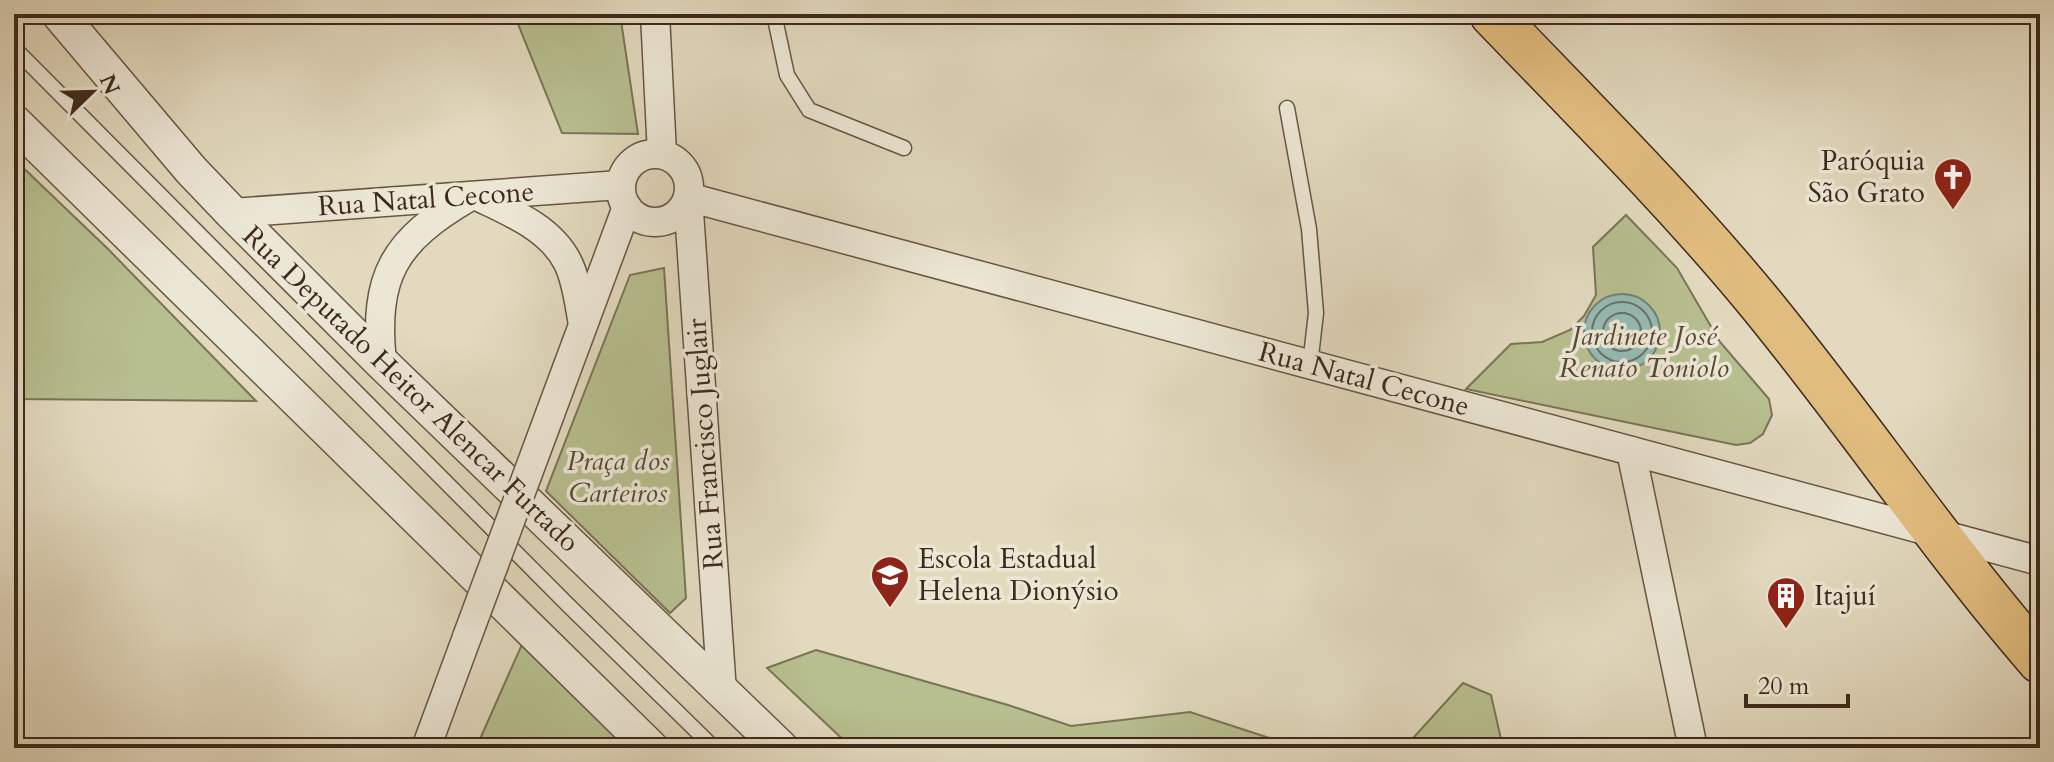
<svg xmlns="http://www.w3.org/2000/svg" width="2054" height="762" font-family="Cardo,serif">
<rect width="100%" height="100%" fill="#e2d9be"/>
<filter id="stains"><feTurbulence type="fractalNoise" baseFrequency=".0025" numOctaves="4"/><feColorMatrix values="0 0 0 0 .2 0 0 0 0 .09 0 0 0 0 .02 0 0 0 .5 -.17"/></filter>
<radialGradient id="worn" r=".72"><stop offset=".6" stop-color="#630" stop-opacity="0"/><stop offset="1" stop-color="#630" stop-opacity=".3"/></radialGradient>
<g fill="#b7be8f" stroke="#7a7456" stroke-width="2">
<path d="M 514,14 L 620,14 L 638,134 L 562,133 Z"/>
<path d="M 14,159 L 107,248 L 256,401 L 14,399 Z"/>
<path d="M 1626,215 L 1677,268 L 1720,342 L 1769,399 L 1772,415 L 1763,434 L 1750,443 L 1736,445 L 1466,389 L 1511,344 L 1542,342 L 1570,330 L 1584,316 L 1596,295 L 1593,247 Z"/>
<path d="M 664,268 L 686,598 L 670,613 L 546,491 L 630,275 Z"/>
<path d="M 527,633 L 631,748 L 476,748 Z"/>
<path d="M 816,650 L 1008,705 L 1071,726 L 1190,712 L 1300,748 L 852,748 L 767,668 Z"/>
<path d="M 1463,683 L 1491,695 L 1503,748 L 1404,748 Z"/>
</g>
<circle fill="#95bab4" stroke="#728077" stroke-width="2" cx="1622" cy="332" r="38"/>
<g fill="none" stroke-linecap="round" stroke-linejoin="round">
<g stroke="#6a7268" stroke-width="2">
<circle cx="1622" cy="332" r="30"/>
<circle cx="1622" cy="332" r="19"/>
</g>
<g stroke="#675644" stroke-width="17">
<g id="service">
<path d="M 774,14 L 787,75 L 809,110 L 904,148"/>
<path d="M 14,48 L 567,604 L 714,748"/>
<path d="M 1287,108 L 1309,229 L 1316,313 L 1310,365"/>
</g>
</g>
<g stroke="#675644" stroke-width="31">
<g id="minor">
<path d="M 655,14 L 662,154"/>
<circle cx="655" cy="188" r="34"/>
<path d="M 477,196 C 510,212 551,228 568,263 C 577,281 579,304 583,324"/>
<path d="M 232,213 L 620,185"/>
<path d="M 382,363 C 373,275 394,241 469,197"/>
<path d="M 550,414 L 627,207"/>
<path d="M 1631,451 L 1693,748"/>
<path d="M 722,692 L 688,197 L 2040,561"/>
<path d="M 426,748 L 467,637"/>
</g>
</g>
<g stroke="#675644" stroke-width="37">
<g id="tertiary">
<path d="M 59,14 L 191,170 L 232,213 L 382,363 L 781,748"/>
<path d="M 14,122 L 651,748"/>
</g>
</g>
<g stroke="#3e2a1c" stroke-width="47">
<path id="primary" d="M 1492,14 C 1583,109 1677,202 1760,303 C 1856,420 1941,547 2040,661"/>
</g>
<use href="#service" stroke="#ece6d5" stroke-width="14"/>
<use href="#minor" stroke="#ece6d5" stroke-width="28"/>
<use href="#tertiary" stroke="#ece6d5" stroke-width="34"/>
<use href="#primary" stroke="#e1bc7f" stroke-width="44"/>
<g stroke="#675644" stroke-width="31" stroke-linecap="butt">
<path id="minor-bridge" d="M 467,637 L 550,414"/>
</g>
<use href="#minor-bridge" stroke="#ece6d5" stroke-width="28"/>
</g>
<defs>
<g id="church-pin" transform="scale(2)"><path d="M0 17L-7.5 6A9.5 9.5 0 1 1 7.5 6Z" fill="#8f2418" stroke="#ece6d5"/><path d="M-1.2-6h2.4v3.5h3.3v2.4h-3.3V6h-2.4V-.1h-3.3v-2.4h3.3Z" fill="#fff"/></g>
<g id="school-pin" transform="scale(2)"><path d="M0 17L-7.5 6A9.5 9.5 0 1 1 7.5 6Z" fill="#8f2418" stroke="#ece6d5"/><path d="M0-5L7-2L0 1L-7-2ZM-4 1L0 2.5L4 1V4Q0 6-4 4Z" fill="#fff"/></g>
<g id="building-pin" transform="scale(2)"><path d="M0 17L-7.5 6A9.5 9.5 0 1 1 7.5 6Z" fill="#8f2418" stroke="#ece6d5"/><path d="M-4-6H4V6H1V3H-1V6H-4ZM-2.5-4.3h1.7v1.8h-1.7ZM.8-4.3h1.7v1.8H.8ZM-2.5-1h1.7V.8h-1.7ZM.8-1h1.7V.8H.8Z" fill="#fff"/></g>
</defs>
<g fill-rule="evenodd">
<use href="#church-pin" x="1953" y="177"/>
<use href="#school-pin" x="890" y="575"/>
<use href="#building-pin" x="1786" y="596"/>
</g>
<g text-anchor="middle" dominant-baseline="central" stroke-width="7" stroke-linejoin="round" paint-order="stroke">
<g font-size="28" fill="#3e2a1c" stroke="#ece6d5" text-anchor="start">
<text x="1925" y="161" text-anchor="end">Paróquia<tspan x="1925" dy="32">São Grato</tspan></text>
<text x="918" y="559">Escola Estadual<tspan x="918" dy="32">Helena Dionýsio</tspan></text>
<text x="1814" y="596">Itajuí</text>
</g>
<g font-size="28" fill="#3e2a1c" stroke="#ece6d5">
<text transform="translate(426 199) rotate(-4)">Rua Natal Cecone</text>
<text transform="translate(1364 379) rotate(15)">Rua Natal Cecone</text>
<text transform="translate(411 389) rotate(44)">Rua Deputado Heitor Alencar Furtado</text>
<text transform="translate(705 444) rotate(-94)">Rua Francisco Juglair</text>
</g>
<g font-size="28" font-style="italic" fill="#564833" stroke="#ece6d5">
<text x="1644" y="336">Jardinete José<tspan x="1644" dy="32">Renato Toniolo</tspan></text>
<text x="618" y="461">Praça dos<tspan x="618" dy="32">Carteiros</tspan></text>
</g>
</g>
<rect width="2054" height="762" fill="none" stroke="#e2d9be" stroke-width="48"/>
<rect x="16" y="16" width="2022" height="730" fill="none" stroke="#3e2a1c" stroke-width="4"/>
<rect x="24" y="24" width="2006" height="714" fill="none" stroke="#3e2a1c" stroke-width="2"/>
<g transform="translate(92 92) rotate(67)" stroke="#ece6d5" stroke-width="6" paint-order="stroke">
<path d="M0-6L14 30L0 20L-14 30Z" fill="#3e2a1c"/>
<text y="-12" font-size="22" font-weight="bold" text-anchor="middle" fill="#3e2a1c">N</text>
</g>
<path d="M1746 694v12h102v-12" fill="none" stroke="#3e2a1c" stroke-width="4"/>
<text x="1758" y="694" font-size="24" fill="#3e2a1c" stroke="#ece6d5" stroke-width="6" paint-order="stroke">20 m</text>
<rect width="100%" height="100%" filter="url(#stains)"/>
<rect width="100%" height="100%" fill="url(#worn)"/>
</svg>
